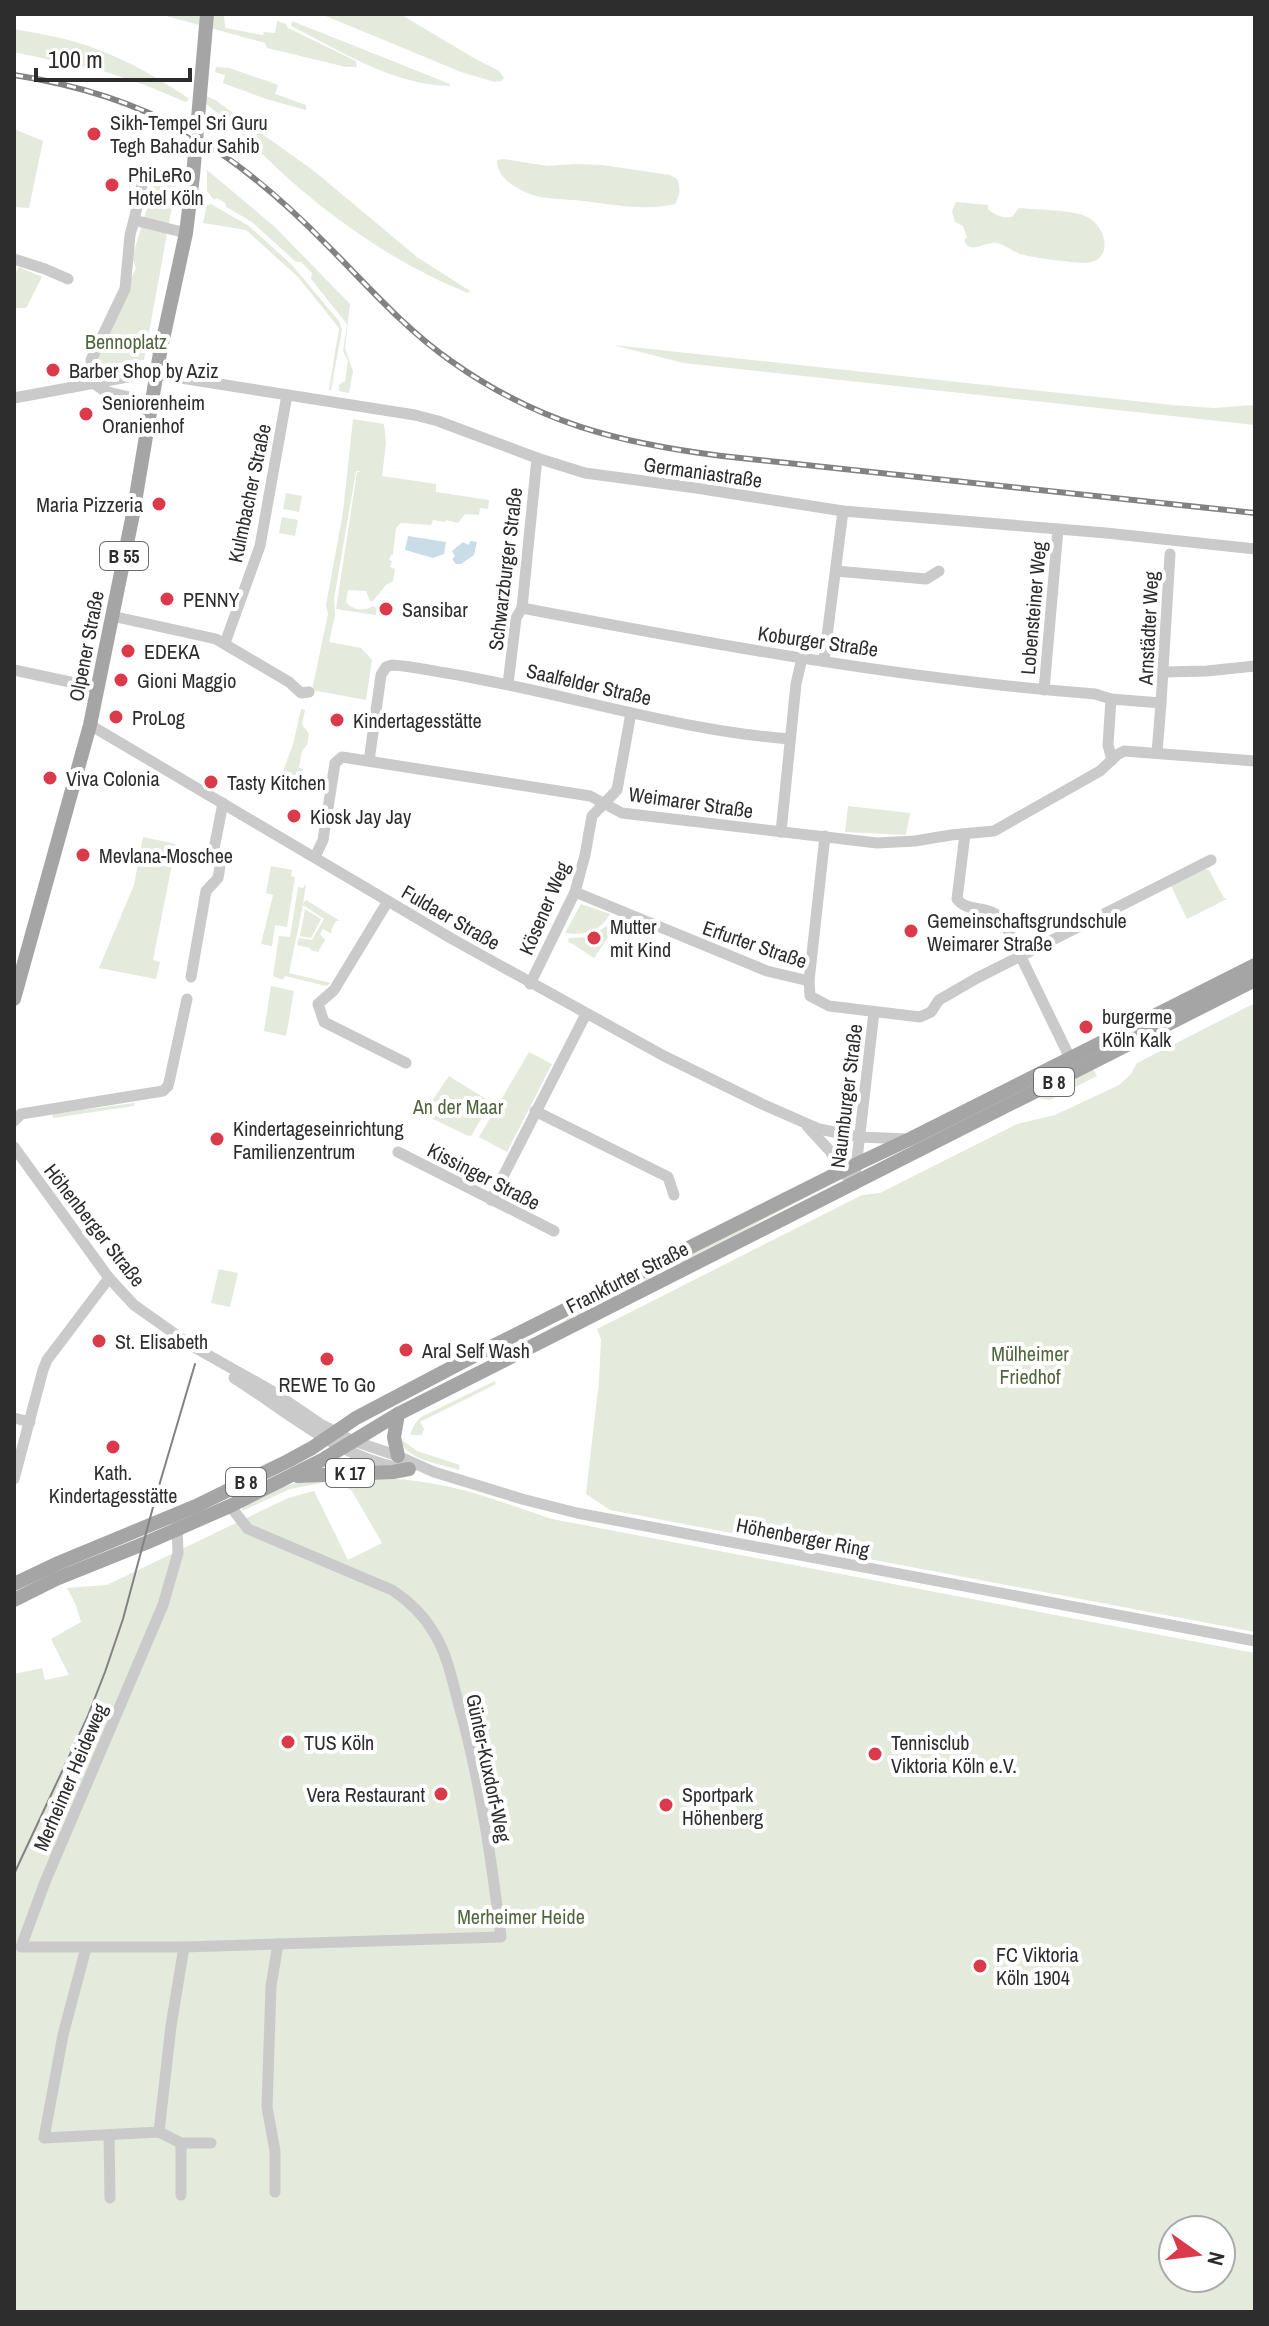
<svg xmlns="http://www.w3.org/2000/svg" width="1269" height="2326" font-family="'Archivo Narrow',sans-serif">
<rect width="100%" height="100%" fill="#fff"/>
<g fill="#e4eadc" fill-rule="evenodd">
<path d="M 167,14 L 224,14 L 225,28 L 263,35 L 264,32 L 275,33 L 277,21 L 286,24 L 288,28 L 356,61 L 357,67 L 346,67 L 267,48 L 265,43 L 166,16 Z"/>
<path d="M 321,14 L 400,14 L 472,57 L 499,71 L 504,78 L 501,81 L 495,82 L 461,72 Z"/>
<path d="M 292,21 L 450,84 L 450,86 C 393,85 341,51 291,26 Z"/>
<path d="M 14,29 C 42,34 72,39 99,50 C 131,62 160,79 188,98 L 188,101 L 186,102 L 145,85 L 106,72 L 14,52 Z"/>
<path d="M 216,67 L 229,68 L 276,84 L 278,86 L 275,94 L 306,105 L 306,110 L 266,99 L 223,83 L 225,75 L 215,72 Z"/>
<path d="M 206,96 L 215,100 L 314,171 L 417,257 L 470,291 L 468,293 C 403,267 344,227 291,181 C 262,155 235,126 204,102 Z"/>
<path d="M 14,129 L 43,141 L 29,208 L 14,207 Z"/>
<path d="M 503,159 L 548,166 L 575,164 L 602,165 L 670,175 L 677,179 C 681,189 680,195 675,204 C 642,212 607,203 574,200 C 559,199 544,199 530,194 C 515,188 496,177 497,160 Z"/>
<path d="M 207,170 L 275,227 L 350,304 L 345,348 L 353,371 L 349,393 L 339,391 L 339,385 L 345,381 L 348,361 L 343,351 L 347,324 L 311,279 L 312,273 L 301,262 L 296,262 L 252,222 L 226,207 L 225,203 L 217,198 L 214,200 L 207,191 Z"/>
<path d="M 156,179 L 177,179 L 144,360 L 96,366 L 98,352 L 136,268 L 132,258 Z"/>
<path d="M 956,202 L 988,205 L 988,209 C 996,216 1002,218 1012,217 L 1019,208 C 1037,210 1074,209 1089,218 C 1109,230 1113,264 1082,263 C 1061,261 1040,259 1020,254 C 1012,251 1004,244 997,243 C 984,241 970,256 964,240 L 967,237 L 963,226 L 955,222 L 952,211 Z"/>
<path d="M 211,204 L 249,226 L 291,264 L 339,321 L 342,330 L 331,390 L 329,390 L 339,328 L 298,277 L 246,230 L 203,223 L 207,205 Z"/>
<path d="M 19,267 L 42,277 L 26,308 L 14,308 L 14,276 Z"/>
<path d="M 613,345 L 1172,405 L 1214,408 L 1255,405 L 1255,425 L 683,363 Z"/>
<path d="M 353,419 L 384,424 L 386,443 L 382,476 L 436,484 L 436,492 L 489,500 L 488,509 L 480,508 L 479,515 L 465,514 L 458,523 L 446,520 L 445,522 L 433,520 L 431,525 L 401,523 L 396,528 L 393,555 L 391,555 L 389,560 L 392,561 L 390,567 L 395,569 L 393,581 L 386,585 L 373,601 L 370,601 L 366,591 L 348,590 L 346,602 C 353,610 363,612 373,606 L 377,608 L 376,615 L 336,609 L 357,472 L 363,472 L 356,471 L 334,599 L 335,615 L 329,642 L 361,648 L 372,660 L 366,700 L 312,690 L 328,614 L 326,605 L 343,512 Z"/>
<path d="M 286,493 L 302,496 L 299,512 L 283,509 Z"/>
<path d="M 282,517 L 298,520 L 295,536 L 279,533 Z"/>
<path d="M 301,709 L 305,710 L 302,724 L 309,734 L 307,745 L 302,751 L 299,767 L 295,766 L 303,769 L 302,777 L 282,774 L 293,744 Z"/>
<path d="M 848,806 L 910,813 L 906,835 L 845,832 Z"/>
<path d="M 143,837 L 176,844 L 153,960 L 160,962 L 156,979 L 99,968 L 134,885 Z"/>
<path d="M 271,866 L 292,870 L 291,876 L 295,877 L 287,927 L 275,925 L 272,946 L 261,944 L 273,895 L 266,893 Z"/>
<path d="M 1205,869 L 1209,870 L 1224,898 L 1227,899 L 1187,919 L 1171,886 Z"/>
<path d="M 306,884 L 303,904 L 306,900 L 340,921 L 336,921 L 331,930 L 332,934 L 323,929 L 320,934 L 325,940 L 318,952 L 311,950 L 310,948 L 297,945 L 299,938 L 312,940 L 324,919 L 303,905 L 289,973 L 331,983 L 326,986 L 285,976 L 283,980 L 273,976 L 279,936 L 290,937 L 298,887 L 303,888 Z"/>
<path d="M 581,904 L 610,914 C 601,931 584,936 565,933 Z"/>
<path d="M 305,909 L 321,919 L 311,938 L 300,936 Z"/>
<path d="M 614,921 L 611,933 L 594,958 L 568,941 L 569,938 L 590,937 Z"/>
<path d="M 271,986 L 294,991 L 286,1036 L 264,1031 Z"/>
<path d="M 1255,1003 L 1255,1632 L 610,1510 L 586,1494 L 599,1381 L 601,1339 L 597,1329 L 862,1195 L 880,1193 L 1017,1124 L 1055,1115 L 1119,1085 L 1130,1075 L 1137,1063 Z"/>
<path d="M 529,1052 L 552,1064 L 507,1152 L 479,1137 Z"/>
<path d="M 1093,1069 L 1097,1076 L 1050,1100 L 1037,1098 Z"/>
<path d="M 449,1076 L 491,1102 L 471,1136 L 466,1135 L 423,1114 Z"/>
<path d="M 134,1103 L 134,1106 L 53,1118 L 52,1114 Z"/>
<path d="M 841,1179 L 759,1222 L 723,1244 L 517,1346 L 566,1320 L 581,1308 Z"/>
<path d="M 219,1269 L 238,1273 L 230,1307 L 211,1303 Z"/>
<path d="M 495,1381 L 496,1384 L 420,1422 L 424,1429 L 422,1435 L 410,1435 L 414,1425 L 421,1417 Z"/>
<path d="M 399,1438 L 417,1451 L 460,1465 L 459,1470 C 440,1464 405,1460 399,1438 Z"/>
<path d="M 341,1476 C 374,1478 408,1478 440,1485 C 478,1492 515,1507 552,1519 L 1255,1653 L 1255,2312 L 14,2312 L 14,1674 L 42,1668 L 45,1680 L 69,1675 L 51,1639 L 81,1622 L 75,1603 L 67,1588 L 107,1585 L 288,1498 L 314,1491 L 348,1560 L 382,1543 L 352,1491 L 341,1484 ZM 1173,2230 L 1221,2230 L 1221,2278 L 1173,2278 Z"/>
<path d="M 305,1480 L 332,1481 L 290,1489 L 242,1511 L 243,1505 L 276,1489 Z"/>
</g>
<g fill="#c9dde9">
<path d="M 408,536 L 446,542 L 444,554 L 433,558 L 405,550 Z"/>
<path d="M 470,541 L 477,542 L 474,555 L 461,564 L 456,564 L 452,559 L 455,556 L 452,551 L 463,542 L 469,545 Z"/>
</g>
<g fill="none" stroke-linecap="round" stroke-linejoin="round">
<g stroke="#cacaca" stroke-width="11">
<path d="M 186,233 L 134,220 L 144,176 L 193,176"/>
<path d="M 14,259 L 45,269 L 68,279"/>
<path d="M 93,383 L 91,360 L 125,289 L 130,235 L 134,220"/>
<path d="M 93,383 C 95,384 103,390 105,391 C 124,398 145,394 148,419"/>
<path d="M 14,398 L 149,373 L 415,415 L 438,421 L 537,458 L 585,473 L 696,488 L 843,511 L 1106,533 L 1255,549"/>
<path d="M 836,571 L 926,579 L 939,571"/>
<path d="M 522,608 C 711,644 902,679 1095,694 L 1111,699"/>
<path d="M 112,616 L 216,639 L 289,682 L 301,693 L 309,692"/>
<path d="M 225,643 L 260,546 L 287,395"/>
<path d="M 824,660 L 843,511"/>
<path d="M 14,670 L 98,688"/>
<path d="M 1163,672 L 1207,671 L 1255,666"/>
<path d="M 508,684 L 516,618 L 522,608 L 537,458"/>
<path d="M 1044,690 L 1058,529"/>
<path d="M 1161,703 L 1170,554"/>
<path d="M 90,725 L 454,940 L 664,1056 L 762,1104 L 819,1129 L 859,1137 L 908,1139"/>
<path d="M 1112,760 L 1108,745 L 1111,699 L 1161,703 L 1157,753"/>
<path d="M 369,761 L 381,675 L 386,667 L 392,665 C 410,666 428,670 446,673 C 562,692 673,730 790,739"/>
<path d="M 781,832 L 796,684 L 802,658"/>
<path d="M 965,834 L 957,899 C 968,914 990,903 1004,922 L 1070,1058"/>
<path d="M 315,857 L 323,840 L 335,763 L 342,757 L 590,796 L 622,813 L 877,843 L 915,841 L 951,835 L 994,831 L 1100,771 L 1117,755 L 1124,751 L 1255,761"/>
<path d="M 575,892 L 767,971 L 809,981 L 810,996 L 829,1006 L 920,1017 L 931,1012 L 939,1000 L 977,978 L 1211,860"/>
<path d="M 388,901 L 334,990 L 318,1004 L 324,1022 L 406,1063"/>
<path d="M 191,977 L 206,891 L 218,878 L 220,866 L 214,849 L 223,803"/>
<path d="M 809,981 L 825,836"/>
<path d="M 530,984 L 575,892 L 585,855 L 592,816 L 617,790 L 631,713"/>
<path d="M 535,1111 L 668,1177 L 674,1195"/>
<path d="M 14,1121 L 21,1114 L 163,1091 L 168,1086 L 170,1078 L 187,999"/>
<path d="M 807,1126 L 830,1151 L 845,1175"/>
<path d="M 14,1147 L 109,1278 L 134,1305 L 192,1346 L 272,1391 L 322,1425 L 351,1440 L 398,1456 L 434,1472 L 522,1499 L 577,1513 L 1255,1641"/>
<path d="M 398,1152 L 554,1231"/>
<path d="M 854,1185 L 874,1012"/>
<path d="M 491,1200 L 586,1014"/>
<path d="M 234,1378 C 288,1412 336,1456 400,1468"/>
<path d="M 14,1418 L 30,1422"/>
<path d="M 14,1479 L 43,1370 L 47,1360 L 109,1278"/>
<path d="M 177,1525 L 178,1553 L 163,1605 L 45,1882 L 21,1947 L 184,1947 L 501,1937 C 491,1858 480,1779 458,1702 C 452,1679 447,1654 434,1633 C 424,1616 409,1601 392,1590 L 248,1529 L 230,1506"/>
<path d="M 86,1948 L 63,2035 L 44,2138 L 159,2132 L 181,2143 L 211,2143"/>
<path d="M 159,2132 L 171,2026 L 184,1947"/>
<path d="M 109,2135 L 110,2198"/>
<path d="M 275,2192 L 275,2151 L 267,2107 L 271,1986 L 278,1944"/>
<path d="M 181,2195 L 181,2143"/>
</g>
<g stroke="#a5a5a5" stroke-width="14">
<path d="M 14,999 L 90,725 L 133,514 L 160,353 L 186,233 L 193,176 L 207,14"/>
<path d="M 398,1414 L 394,1437 L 398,1456"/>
<path d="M 298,1476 L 393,1472 L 409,1469"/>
<path d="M 14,1584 L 56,1564 L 196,1506 L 288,1461 L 312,1448 L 356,1418 L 489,1348 L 842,1171 L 912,1138 L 1255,965"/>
<path d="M 14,1600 L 56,1579 L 148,1542 L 230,1506 L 322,1460 L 398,1414 L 1255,980"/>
</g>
<path stroke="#828282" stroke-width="2" d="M 14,1874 L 87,1718 L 105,1672 L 123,1619 L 156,1496 L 195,1364"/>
<g stroke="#828282" stroke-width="6">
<path id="rail" d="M 14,75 C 150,96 232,148 327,245 C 367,285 405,329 451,361 C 538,423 619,443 722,456 L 1255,513"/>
</g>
<use href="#rail" stroke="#fff" stroke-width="3" stroke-dasharray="9" stroke-linecap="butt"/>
</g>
<g fill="#da3a49" stroke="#fff" stroke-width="3">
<circle cx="94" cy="134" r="8"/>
<circle cx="112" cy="185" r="8"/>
<circle cx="53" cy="370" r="8"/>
<circle cx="86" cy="414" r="8"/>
<circle cx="159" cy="504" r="8"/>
<circle cx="167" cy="599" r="8"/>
<circle cx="386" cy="609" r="8"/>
<circle cx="128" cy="651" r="8"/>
<circle cx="121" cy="680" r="8"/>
<circle cx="116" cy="717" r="8"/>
<circle cx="337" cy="720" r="8"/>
<circle cx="50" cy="778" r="8"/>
<circle cx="211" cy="782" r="8"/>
<circle cx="294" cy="816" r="8"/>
<circle cx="83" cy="855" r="8"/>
<circle cx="911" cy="931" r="8"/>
<circle cx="594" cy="938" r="8"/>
<circle cx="1086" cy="1027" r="8"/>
<circle cx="217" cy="1139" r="8"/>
<circle cx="99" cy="1341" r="8"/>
<circle cx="406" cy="1350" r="8"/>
<circle cx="327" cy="1359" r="8"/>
<circle cx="113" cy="1447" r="8"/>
<circle cx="288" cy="1742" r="8"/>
<circle cx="875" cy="1754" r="8"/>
<circle cx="441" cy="1794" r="8"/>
<circle cx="666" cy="1805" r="8"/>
<circle cx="980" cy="1966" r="8"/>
</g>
<g text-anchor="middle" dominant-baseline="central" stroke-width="8" stroke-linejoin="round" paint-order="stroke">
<g fill="#fff" stroke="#6c6c6c" stroke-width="2">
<rect x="100" y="542" width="48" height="28" rx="6"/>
<rect x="1034" y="1068" width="40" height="28" rx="6"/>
<rect x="326" y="1459" width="48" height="28" rx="6"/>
<rect x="226" y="1468" width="40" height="28" rx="6"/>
</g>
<g font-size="18" font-weight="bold" fill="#2d2d2d">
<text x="124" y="556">B 55</text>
<text x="1054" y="1082">B 8</text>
<text x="350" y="1473">K 17</text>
<text x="246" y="1482">B 8</text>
</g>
<g font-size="20" fill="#2d2d2d" stroke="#fff" text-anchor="start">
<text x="110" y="122">Sikh-Tempel Sri Guru<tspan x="110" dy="23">Tegh Bahadur Sahib</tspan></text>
<text x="128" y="174">PhiLeRo<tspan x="128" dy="23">Hotel Köln</tspan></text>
<text x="69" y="370">Barber Shop by Aziz</text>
<text x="102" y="402">Seniorenheim<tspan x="102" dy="23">Oranienhof</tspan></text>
<text x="143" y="504" text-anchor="end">Maria Pizzeria</text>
<text x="183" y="599">PENNY</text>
<text x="402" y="609">Sansibar</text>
<text x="144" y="651">EDEKA</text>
<text x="137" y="680">Gioni Maggio</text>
<text x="132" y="717">ProLog</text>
<text x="353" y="720">Kindertagesstätte</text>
<text x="66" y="778">Viva Colonia</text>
<text x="227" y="782">Tasty Kitchen</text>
<text x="310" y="816">Kiosk Jay Jay</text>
<text x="99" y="855">Mevlana-Moschee</text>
<text x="927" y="920">Gemeinschaftsgrundschule<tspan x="927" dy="23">Weimarer Straße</tspan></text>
<text x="610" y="926">Mutter<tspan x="610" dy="23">mit Kind</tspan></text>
<text x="1102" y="1016">burgerme<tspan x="1102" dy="23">Köln Kalk</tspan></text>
<text x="233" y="1128">Kindertageseinrichtung<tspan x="233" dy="23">Familienzentrum</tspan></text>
<text x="115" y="1341">St. Elisabeth</text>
<text x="422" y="1350">Aral Self Wash</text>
<text x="327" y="1384" text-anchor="middle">REWE To Go</text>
<text x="113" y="1472" text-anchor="middle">Kath.<tspan x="113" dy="23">Kindertagesstätte</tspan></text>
<text x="304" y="1742">TUS Köln</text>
<text x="891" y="1742">Tennisclub<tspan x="891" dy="23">Viktoria Köln e.V.</tspan></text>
<text x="425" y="1794" text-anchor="end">Vera Restaurant</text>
<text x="682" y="1794">Sportpark<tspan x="682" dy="23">Höhenberg</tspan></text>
<text x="996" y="1954">FC Viktoria<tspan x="996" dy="23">Köln 1904</tspan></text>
</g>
<g font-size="20" fill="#51663e" stroke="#fff">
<text x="126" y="341">Bennoplatz</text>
<text x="458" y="1106">An der Maar</text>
<text x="1030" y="1353">Mülheimer<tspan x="1030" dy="23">Friedhof</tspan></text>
<text x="521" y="1916">Merheimer Heide</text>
</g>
<g font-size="20" fill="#2d2d2d" stroke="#fff">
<text transform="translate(703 472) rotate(8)">Germaniastraße</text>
<text transform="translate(249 493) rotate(-78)">Kulmbacher Straße</text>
<text transform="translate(505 569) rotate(-83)">Schwarzburger Straße</text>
<text transform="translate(1033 608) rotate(-85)">Lobensteiner Weg</text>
<text transform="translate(1148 628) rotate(-87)">Arnstädter Weg</text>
<text transform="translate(818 641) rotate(8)">Koburger Straße</text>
<text transform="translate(86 646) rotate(-79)">Olpener Straße</text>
<text transform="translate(589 684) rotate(13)">Saalfelder Straße</text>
<text transform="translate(691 802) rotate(8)">Weimarer Straße</text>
<text transform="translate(544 908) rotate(-67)">Kösener Weg</text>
<text transform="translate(451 917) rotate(30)">Fuldaer Straße</text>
<text transform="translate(755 944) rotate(19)">Erfurter Straße</text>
<text transform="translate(846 1096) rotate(-83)">Naumburger Straße</text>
<text transform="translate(484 1176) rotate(27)">Kissinger Straße</text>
<text transform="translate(95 1225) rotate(52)">Höhenberger Straße</text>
<text transform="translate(627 1277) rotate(-27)">Frankfurter Straße</text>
<text transform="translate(803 1537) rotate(11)">Höhenberger Ring</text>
<text transform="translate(489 1768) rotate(78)">Günter-Kuxdorf-Weg</text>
<text transform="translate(70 1777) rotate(-67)">Merheimer Heideweg</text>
</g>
</g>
<rect width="1269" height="2326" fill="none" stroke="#2d2d2d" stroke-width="32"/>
<g transform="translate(1197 2254) rotate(104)"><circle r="38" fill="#ffffff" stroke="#ababab" stroke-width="2"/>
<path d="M0-6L14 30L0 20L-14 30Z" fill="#da3a49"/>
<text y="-12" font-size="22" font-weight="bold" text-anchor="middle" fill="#2d2d2d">N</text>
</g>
<path d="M36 68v12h154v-12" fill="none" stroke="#2d2d2d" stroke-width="4"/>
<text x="48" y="68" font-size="24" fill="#2d2d2d" stroke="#ffffff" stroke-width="6" paint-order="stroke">100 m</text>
</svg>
